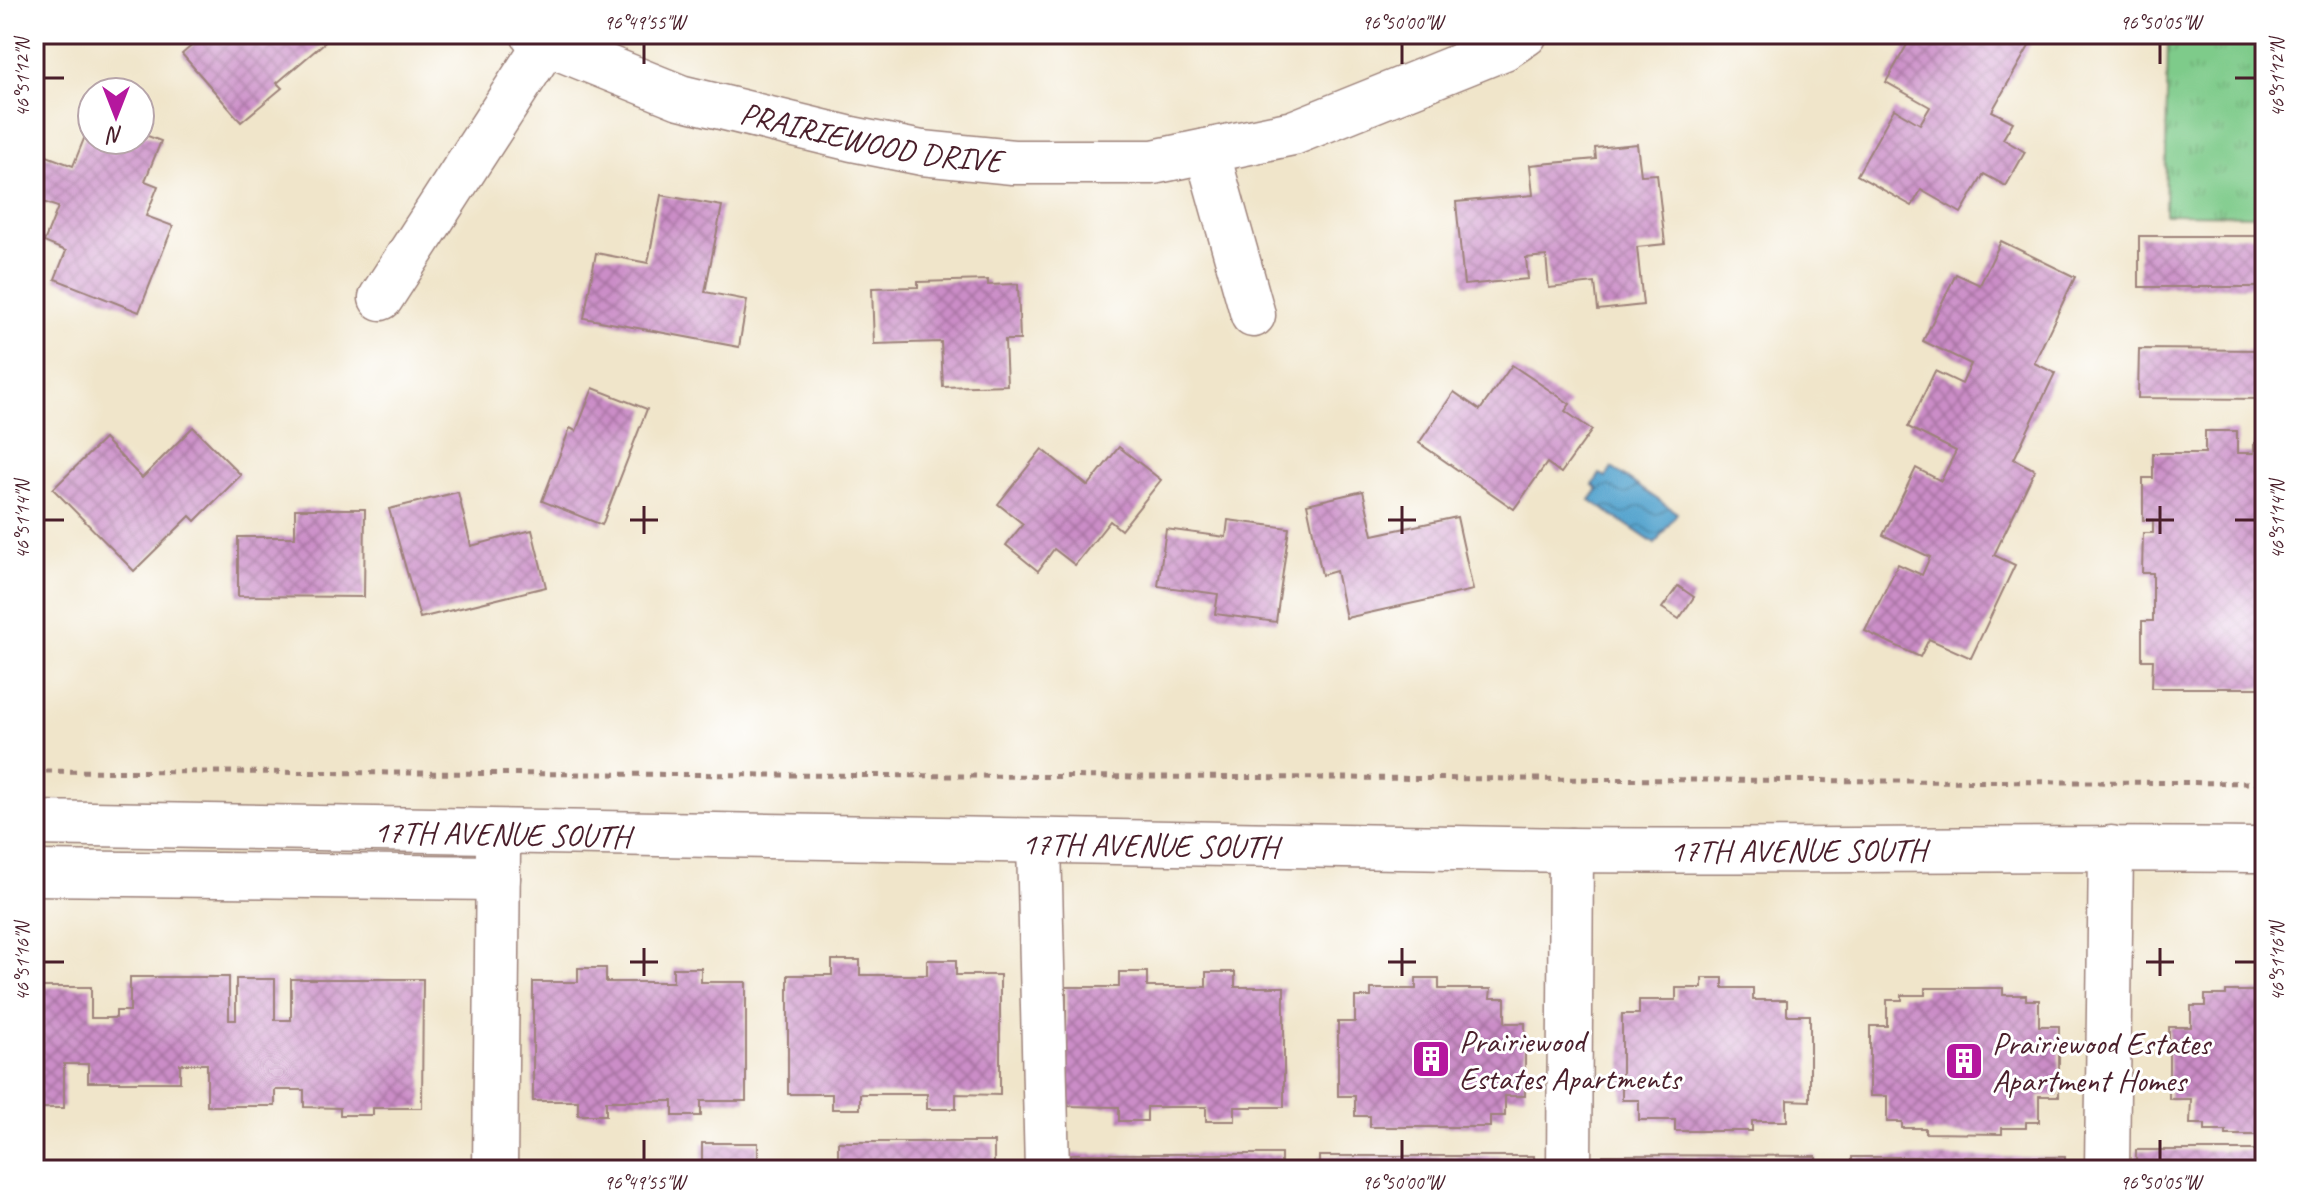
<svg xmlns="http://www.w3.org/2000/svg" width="2299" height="1204" font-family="Caveat,sans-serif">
<defs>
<pattern id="park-tufts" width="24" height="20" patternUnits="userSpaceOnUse" patternTransform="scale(2)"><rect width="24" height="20" fill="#7ecb8a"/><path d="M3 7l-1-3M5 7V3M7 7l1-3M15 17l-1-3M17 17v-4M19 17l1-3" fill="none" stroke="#6eae77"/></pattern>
<pattern id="water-waves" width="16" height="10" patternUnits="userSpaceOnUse" patternTransform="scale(2)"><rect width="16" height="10" fill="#53a3cd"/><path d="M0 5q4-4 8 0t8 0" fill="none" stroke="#4784a7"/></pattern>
<pattern id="building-cross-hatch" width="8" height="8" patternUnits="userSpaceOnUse" patternTransform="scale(2)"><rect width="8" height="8" fill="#cb8dc7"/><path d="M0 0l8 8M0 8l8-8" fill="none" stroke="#a773a2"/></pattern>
</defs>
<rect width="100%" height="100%" fill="#fff"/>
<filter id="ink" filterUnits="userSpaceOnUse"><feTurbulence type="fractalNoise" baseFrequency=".0125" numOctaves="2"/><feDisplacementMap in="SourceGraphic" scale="16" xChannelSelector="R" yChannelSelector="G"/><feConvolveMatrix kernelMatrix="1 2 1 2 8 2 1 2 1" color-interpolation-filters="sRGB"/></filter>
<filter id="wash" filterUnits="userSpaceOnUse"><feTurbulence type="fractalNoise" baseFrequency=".006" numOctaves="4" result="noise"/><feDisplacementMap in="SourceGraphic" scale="32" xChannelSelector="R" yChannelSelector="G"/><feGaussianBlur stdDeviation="1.8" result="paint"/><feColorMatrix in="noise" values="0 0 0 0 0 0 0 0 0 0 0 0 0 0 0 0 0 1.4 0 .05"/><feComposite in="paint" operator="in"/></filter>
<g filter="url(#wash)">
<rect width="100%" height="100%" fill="#f0e5ca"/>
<path fill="url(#park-tufts)" stroke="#64755a" stroke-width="2" d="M 2168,34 L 2265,34 L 2265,215 L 2165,214 Z"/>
<path fill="url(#water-waves)" stroke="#4e617c" stroke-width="2" d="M 1612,468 L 1677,513 L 1655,544 L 1590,500 L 1598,489 L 1593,485 L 1600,474 L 1606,477 Z"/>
<g id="blocks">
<g fill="url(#building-cross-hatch)">
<path d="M 205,34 L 326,34 L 330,38 L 277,83 L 282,88 L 241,122 L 182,54 Z"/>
<path d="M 1913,34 L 2036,34 L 1992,111 L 2013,122 L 2003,139 L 2025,152 L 2006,186 L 1984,174 L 1961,213 L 1921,190 L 1912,206 L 1857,175 L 1894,109 L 1920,124 L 1930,107 L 1886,82 Z"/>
<path d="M 92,119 L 92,140 L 140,140 L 140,133 L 161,141 L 145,181 L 158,186 L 146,216 L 173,226 L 139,312 L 55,279 L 66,251 L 44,242 L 58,207 L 34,199 L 34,166 L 39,153 L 73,166 Z"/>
<path d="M 1637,144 L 1641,175 L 1657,174 L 1665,244 L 1637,247 L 1643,305 L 1598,310 L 1595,283 L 1549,288 L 1546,256 L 1526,258 L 1528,279 L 1464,285 L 1456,202 L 1533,195 L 1530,165 L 1596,159 L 1595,148 Z"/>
<path d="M 661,195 L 722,206 L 705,292 L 747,300 L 739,347 L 584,318 L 596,253 L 648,263 Z"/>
<rect x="2139" y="236" width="126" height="51"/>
<path d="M 2001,241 L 2075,277 L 2034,363 L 2055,373 L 2014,459 L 2035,470 L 1994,555 L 2015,565 L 1971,658 L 1929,639 L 1920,657 L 1865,631 L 1898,564 L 1922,575 L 1930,557 L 1883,535 L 1916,468 L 1941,481 L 1956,451 L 1908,427 L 1935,371 L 1962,384 L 1971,364 L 1923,341 L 1956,274 L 1980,285 Z"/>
<path d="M 988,280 L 988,285 L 1018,284 L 1020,340 L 1005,340 L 1007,385 L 943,387 L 941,342 L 874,344 L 872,288 L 918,287 L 918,282 Z"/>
<path d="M 2139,349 L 2265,350 L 2265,399 L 2138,398 Z"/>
<path d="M 1512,365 L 1570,404 L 1565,411 L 1592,430 L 1561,473 L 1547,463 L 1514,509 L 1419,443 L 1454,392 L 1480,410 Z"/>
<path d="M 593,388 L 647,409 L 602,525 L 542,501 L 570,428 L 576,431 Z"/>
<path d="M 193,427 L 241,475 L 195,521 L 190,516 L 134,571 L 53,489 L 104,439 L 142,478 Z"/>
<path d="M 2205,431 L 2237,431 L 2237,453 L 2254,453 L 2254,443 L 2265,443 L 2265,688 L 2152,688 L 2153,660 L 2142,660 L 2142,621 L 2153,621 L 2153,573 L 2142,573 L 2143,533 L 2153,533 L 2153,520 L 2143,520 L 2143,478 L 2153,478 L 2153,453 L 2205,453 Z"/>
<path d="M 1119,447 L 1161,480 L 1121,530 L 1110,521 L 1075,565 L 1054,549 L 1038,571 L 1006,545 L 1023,524 L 998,504 L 1042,449 L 1088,486 Z"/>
<path d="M 1363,491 L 1373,535 L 1457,517 L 1473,590 L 1346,618 L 1336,571 L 1322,575 L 1307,504 Z"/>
<path d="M 458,492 L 471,546 L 532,530 L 546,587 L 420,618 L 389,509 Z"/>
<path d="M 295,509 L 365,509 L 364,597 L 238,596 L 238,537 L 295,537 Z"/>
<path d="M 1228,520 L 1289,528 L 1276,622 L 1215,614 L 1218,594 L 1158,586 L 1166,529 L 1226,537 Z"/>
<path d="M 1678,586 L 1694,597 L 1679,619 L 1662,608 Z"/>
<path d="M 832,960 L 860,960 L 860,975 L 927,975 L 927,960 L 956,960 L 956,975 L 1000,975 L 1000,1095 L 956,1094 L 956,1109 L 927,1109 L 927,1094 L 860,1094 L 860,1109 L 832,1109 L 832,1094 L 788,1094 L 788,975 L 832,975 Z"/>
<path d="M 578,968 L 606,968 L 606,982 L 673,982 L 673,968 L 701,968 L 701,982 L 746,982 L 746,1101 L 701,1101 L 701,1116 L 673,1116 L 673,1101 L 606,1101 L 606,1115 L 578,1115 L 578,1101 L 533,1101 L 533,982 L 578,982 Z"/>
<path d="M 1119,972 L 1147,972 L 1147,987 L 1206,987 L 1206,972 L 1235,972 L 1235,987 L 1284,987 L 1284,1107 L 1235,1107 L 1235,1121 L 1206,1121 L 1206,1107 L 1147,1107 L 1147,1121 L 1119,1121 L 1119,1107 L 1066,1106 L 1066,987 L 1119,987 Z"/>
<path d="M 130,977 L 229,977 L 229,1020 L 236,1020 L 236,979 L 275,979 L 275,1020 L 291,1020 L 291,979 L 423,979 L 422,1108 L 373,1108 L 373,1115 L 340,1115 L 340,1108 L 304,1107 L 304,1090 L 275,1090 L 275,1106 L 207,1106 L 207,1064 L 180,1064 L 180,1082 L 88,1082 L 88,1064 L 64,1064 L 64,1108 L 34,1108 L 34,987 L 91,987 L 91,1018 L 116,1018 L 116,1011 L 130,1011 Z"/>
<path d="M 1416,978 L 1439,978 L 1439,989 L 1491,989 L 1490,998 L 1505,998 L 1505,1023 L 1525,1023 L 1525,1096 L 1505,1096 L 1505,1116 L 1490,1116 L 1490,1127 L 1370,1127 L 1370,1116 L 1355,1116 L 1355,1096 L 1338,1096 L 1338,1022 L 1355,1022 L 1355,997 L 1371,997 L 1371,989 L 1416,989 Z"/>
<path d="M 1702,978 L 1723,978 L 1723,988 L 1753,988 L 1753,1000 L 1787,1000 L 1787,1015 L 1810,1015 L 1810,1101 L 1787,1100 L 1787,1121 L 1752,1121 L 1752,1131 L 1675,1131 L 1675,1120 L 1639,1120 L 1639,1100 L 1622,1100 L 1622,1014 L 1639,1014 L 1639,1000 L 1676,1000 L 1676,988 L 1702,988 Z"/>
<path d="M 1925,988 L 2003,988 L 2003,995 L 2026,995 L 2026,1000 L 2039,1000 L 2039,1026 L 2059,1026 L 2059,1096 L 2039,1096 L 2039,1122 L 2026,1122 L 2026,1128 L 2002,1128 L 2002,1134 L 1925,1133 L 1925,1128 L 1902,1128 L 1902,1122 L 1887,1122 L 1887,1096 L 1870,1096 L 1870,1026 L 1887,1026 L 1887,1000 L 1902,1000 L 1902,995 L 1925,995 Z"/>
<path d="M 2226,991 L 2265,991 L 2265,1135 L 2226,1135 L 2226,1131 L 2205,1131 L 2205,1124 L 2190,1124 L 2191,1099 L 2169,1099 L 2169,1027 L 2191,1027 L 2191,1006 L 2205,1006 L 2205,995 L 2226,995 Z"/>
<rect x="838" y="1142" width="156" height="28"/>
<rect x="702" y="1143" width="56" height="27"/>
<rect x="2136" y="1150" width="129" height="20"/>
<rect x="1070" y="1154" width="211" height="16"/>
<path d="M 1603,1155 L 1816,1156 L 1816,1170 L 1603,1170 Z"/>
<rect x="1319" y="1156" width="215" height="14"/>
<rect x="1852" y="1157" width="213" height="13"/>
</g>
</g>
</g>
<g filter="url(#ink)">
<use href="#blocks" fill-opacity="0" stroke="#9d827a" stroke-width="2"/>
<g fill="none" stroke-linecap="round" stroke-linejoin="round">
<g stroke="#9d827a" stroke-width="47">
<g id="minor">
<path id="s1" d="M 533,34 L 546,43 L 680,97 L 852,139 L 922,153 L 1013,162 L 1153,162 L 1293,133 L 1504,48 L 1525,34"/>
<path d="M 1207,151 L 1253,315"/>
<path d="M 381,298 L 546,43"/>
<path id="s2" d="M 34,823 C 546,836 1058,845 1570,850 C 1802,852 2033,847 2265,850"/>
<path d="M 1039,843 L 1047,1170"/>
<path d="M 34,873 L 498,878"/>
<path d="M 495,1170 L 498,848"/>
<path d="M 1569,1170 L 1571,850"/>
<path d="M 2107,1170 L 2111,848"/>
</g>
</g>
<path stroke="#9d827a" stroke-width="5" stroke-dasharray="6 6" stroke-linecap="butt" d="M 34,771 L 2265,783"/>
<use href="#minor" stroke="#fff" stroke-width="44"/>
</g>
</g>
<path fill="none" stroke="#4a1f2b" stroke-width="3" d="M 644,44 L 644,64M 1402,44 L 1402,64M 2160,44 L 2160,64M 44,78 L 64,78M 2235,78 L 2255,78M 644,506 L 644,534M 1402,506 L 1402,534M 2160,506 L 2160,534M 44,520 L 64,520M 630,520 L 658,520M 1388,520 L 1416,520M 2146,520 L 2174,520M 2235,520 L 2255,520M 644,948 L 644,976M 1402,948 L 1402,976M 2160,948 L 2160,976M 44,962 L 64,962M 630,962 L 658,962M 1388,962 L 1416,962M 2146,962 L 2174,962M 2235,962 L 2255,962M 644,1140 L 644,1160M 1402,1140 L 1402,1160M 2160,1140 L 2160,1160"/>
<defs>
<g id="building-square" transform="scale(2)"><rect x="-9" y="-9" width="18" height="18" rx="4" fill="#b5179e" stroke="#fff"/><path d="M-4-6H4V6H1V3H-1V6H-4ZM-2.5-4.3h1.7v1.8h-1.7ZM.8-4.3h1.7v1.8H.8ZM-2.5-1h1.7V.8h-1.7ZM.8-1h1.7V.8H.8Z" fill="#fff"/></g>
</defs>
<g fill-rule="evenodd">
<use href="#building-square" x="1431" y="1059"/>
<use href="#building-square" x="1964" y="1061"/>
</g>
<g text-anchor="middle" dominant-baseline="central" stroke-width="6" stroke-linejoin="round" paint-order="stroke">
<g font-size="32" fill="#4a1f2b" stroke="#fff">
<text stroke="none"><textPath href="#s1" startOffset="356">PRAIRIEWOOD DRIVE</textPath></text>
<text stroke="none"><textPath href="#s2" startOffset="468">17TH AVENUE SOUTH</textPath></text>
<text stroke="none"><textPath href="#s2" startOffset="1116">17TH AVENUE SOUTH</textPath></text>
<text stroke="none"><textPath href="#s2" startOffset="1764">17TH AVENUE SOUTH</textPath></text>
</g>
<g font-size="32" fill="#4a1f2b" stroke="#fff" text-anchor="start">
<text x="1459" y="1041">Prairiewood<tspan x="1459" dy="37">Estates Apartments</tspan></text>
<text x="1992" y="1043">Prairiewood Estates<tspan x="1992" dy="37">Apartment Homes</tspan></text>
</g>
</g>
<rect width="2299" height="1204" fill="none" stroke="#fff" stroke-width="88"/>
<g transform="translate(116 116) rotate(180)"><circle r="38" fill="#ffffff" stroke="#b7a5aa" stroke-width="2"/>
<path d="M0-6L14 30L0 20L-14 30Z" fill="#b5179e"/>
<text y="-12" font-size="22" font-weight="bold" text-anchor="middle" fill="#4a1f2b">N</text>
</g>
<rect x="44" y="44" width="2211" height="1116" fill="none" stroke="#4a1f2b" stroke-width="3"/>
<g font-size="20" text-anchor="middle" fill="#4a1f2b">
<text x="644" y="29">96°49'55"W</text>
<text x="1402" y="29">96°50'00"W</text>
<text x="2160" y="29">96°50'05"W</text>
<text transform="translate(2277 78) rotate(-90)" y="7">46°51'12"N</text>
<text transform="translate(22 78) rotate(-90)" y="7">46°51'12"N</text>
<text transform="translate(2277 520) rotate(-90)" y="7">46°51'14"N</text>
<text transform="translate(22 520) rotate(-90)" y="7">46°51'14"N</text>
<text transform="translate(2277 962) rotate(-90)" y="7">46°51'16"N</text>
<text transform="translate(22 962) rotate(-90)" y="7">46°51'16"N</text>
<text x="644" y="1189">96°49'55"W</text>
<text x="1402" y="1189">96°50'00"W</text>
<text x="2160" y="1189">96°50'05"W</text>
</g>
</svg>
